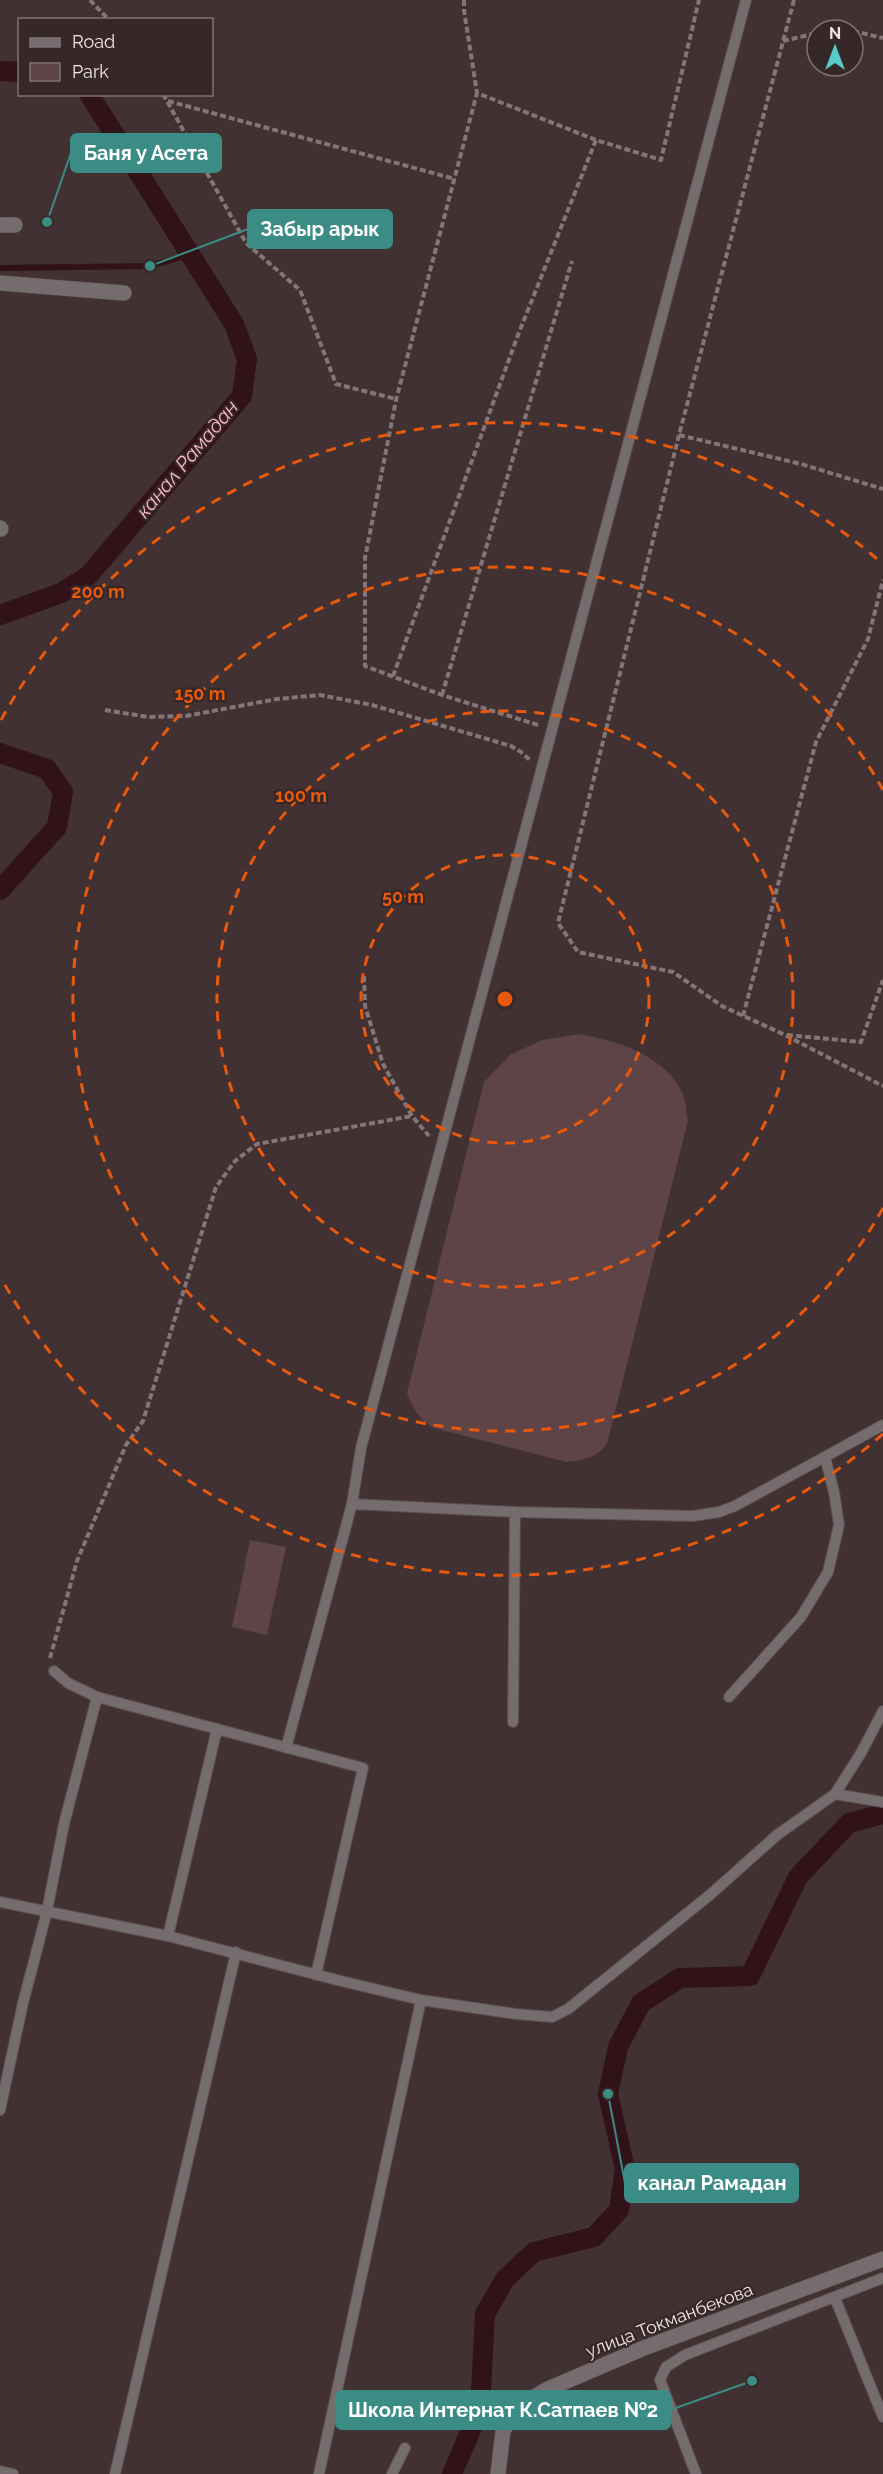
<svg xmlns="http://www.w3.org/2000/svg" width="883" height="2474" font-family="Raleway,sans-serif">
<rect width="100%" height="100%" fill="#413133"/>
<g fill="#5e4347">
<path d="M 578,1034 C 616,1040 669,1056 684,1097 C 686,1104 686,1113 688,1121 L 607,1444 C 596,1458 584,1460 567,1462 L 434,1428 C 419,1420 413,1409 407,1393 L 484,1082 L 510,1055 L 542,1040 Z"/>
<path d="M 250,1540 L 286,1547 L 267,1635 L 232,1627 Z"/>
</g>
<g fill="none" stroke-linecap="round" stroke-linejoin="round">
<path stroke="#311218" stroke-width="6" d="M 0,268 L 150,266 L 191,254"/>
<g stroke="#311218" stroke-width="20">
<path d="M 0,71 L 20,72"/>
<path d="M 0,615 L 61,593 L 88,576 L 242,396 L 247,359 L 234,324 L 89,94"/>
<path d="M 0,753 L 47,769 L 63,792 L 57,827 L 0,890"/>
<path d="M 452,2474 L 480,2409 L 485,2314 L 505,2279 L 534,2252 L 594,2237 L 619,2210 L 625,2169 L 608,2094 L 618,2047 L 641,2003 L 680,1978 L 750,1976 L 798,1877 L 849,1823 L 883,1814"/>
</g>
<g stroke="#5d4e50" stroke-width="12">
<g id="service">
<path d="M 352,1504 L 515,1512 L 693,1516 L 719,1512 L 735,1506 L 883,1425"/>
<path d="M 54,1671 L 68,1683 L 97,1697 L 363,1768 L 316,1975"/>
<path d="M 729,1697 L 801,1617 L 828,1572 L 839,1525 L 834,1492 L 825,1457"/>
<path d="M 513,1722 L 515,1512"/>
<path d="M 286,1748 L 352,1504 L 361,1448 L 746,0"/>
<path d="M 835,1794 L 883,1802"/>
<path d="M 0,1902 L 168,1936 L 337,1980 L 421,2000 L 516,2014 L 552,2017 L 568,2009 L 711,1894 L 777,1835 L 835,1794 L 861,1753 L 883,1711"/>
<path d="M 168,1936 L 217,1729"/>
<path d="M 0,2110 L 23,2003 L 47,1911 L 64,1824 L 97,1697"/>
<path d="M 835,2298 L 883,2417"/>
<path d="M 0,2471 L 13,2474"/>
<path d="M 115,2474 L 236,1952"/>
<path d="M 319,2474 L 421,2000"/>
<path d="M 392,2474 L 405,2448"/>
<path d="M 696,2474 L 660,2380 L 666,2367 L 685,2355 L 883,2278"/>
</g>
</g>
<g stroke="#5d4e50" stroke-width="16">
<g id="minor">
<path d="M 0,225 L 15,225"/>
<path d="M 0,283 L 124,293"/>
<path d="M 0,528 L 1,529"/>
<path d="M 498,2474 L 503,2431 L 517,2407 L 548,2389 L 644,2348 L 883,2259"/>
</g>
</g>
<g stroke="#847678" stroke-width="4" stroke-dasharray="6 3" stroke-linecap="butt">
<path d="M 90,0 L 109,20"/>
<path d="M 464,0 L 464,10 L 477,93"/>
<path d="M 794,0 L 679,435 L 558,923 L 578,952 L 673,972 L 722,1006 L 785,1035 L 883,1086"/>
<path d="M 830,30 L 839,28 L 847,30"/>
<path d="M 853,31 L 883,38"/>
<path d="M 783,41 L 817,33"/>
<path d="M 163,94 L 246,243 L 300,290 L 336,384 L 396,399"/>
<path d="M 168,101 L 455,179"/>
<path d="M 679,435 L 801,464 L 883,489"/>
<path d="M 393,676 L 518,335 L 596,140"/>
<path d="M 442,695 L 572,261"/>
<path d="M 105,710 L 148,717 L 186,716 L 277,699 L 320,695 L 372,705 L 511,746 L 521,752 L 530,760"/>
<path d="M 538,725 L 442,695 L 365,666 L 365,558 L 396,400 L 477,93 L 596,140 L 661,160 L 699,0"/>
<path d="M 364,976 L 365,1006 L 383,1064 L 412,1116 L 429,1136"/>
<path d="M 743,1016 L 816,742 L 868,639 L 883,580"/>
<path d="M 787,1035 L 861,1042 L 883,980"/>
<path d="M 50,1658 L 77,1561 L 126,1445 L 143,1421 L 216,1187 L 235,1161 L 257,1144 L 412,1116"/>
</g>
<use href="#service" stroke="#746c6d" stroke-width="10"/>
<use href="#minor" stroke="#746c6d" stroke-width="15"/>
</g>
<g fill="none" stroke="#e8590c" stroke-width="3" stroke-dasharray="10 8">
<circle cx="505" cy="999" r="144"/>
<circle cx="505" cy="999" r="288"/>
<path d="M883 1208A432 432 0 1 1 883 790"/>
<path d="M883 1434A576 576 0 0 1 1 1278M1 720A576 576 0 0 1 883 564"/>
</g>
<g text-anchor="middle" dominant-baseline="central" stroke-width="4.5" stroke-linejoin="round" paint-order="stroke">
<g font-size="18" fill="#f0e5e7" stroke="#362729">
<text transform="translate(669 2320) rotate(-21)">улица Токманбекова</text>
</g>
<g font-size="20" font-style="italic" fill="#fcb7c1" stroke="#362729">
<text transform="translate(187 459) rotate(-50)">канал Рамадан</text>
</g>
</g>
<circle cx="505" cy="999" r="9" fill="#e8590c" stroke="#362729" stroke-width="3"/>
<g font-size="18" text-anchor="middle" font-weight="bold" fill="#e8590c" stroke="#362729" stroke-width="4.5" stroke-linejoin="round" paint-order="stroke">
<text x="98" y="598">200 m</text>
<text x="200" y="700">150 m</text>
<text x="301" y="802">100 m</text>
<text x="403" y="903">50 m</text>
</g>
<path fill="none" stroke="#3c8c86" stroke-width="2" d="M47 222L71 153M150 266L248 229M608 2094L625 2183M752 2381L670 2410"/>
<g fill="#3c8c86" stroke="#362729" stroke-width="2">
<circle cx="47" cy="222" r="6"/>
<circle cx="150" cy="266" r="6"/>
<circle cx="608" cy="2094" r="6"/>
<circle cx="752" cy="2381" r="6"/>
</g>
<g fill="#3c8c86" stroke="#3c8c86" stroke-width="2">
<rect x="71" y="134" width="150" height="38" rx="6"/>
<rect x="248" y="210" width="144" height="38" rx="6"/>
<rect x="625" y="2164" width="173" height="38" rx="6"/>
<rect x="336" y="2391" width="334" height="38" rx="6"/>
</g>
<g font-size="20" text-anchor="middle" font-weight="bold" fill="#fff">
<text x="146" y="160">Баня у Асета</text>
<text x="320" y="236">Забыр арык</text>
<text x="712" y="2190">канал Рамадан</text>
<text x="503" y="2417">Школа Интернат К.Сатпаев №2</text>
</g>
<rect x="18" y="18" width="195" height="78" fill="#362729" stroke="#807375" stroke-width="1.5"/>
<rect x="30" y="38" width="30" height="9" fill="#746c6d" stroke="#807375" stroke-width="1.5"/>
<text x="72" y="48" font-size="18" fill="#f0e5e7">Road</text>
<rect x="30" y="63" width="30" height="18" fill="#5e4347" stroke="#807375" stroke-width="1.5"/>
<text x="72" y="78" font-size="18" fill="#f0e5e7">Park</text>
<g transform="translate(835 48)"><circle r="28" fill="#362729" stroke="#807375" stroke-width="1.5"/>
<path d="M0-4.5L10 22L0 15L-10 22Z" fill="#54cdc8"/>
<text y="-9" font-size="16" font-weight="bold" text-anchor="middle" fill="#f0e5e7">N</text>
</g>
</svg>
